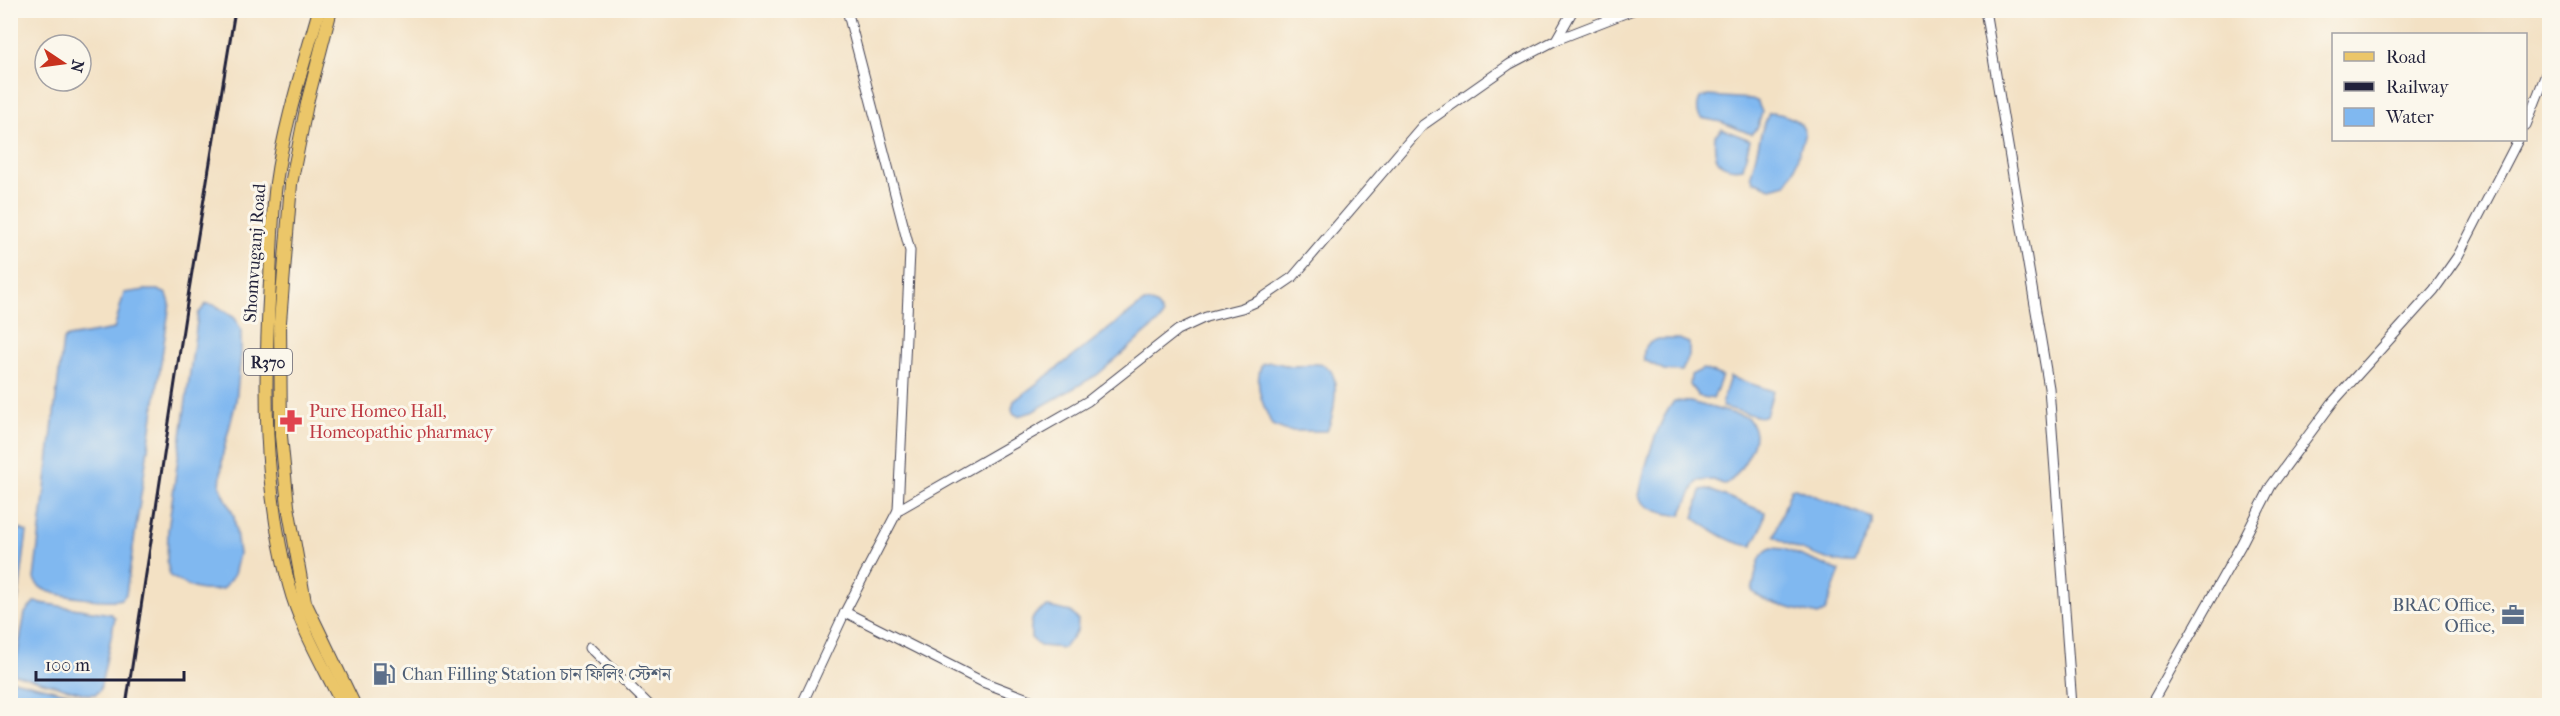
<svg xmlns="http://www.w3.org/2000/svg" width="2560" height="716" font-family="'IM FELL French Canon','Noto Serif Bengali',serif">
<rect width="100%" height="100%" fill="#fbf7ec"/>
<filter id="ink" filterUnits="userSpaceOnUse"><feTurbulence type="fractalNoise" baseFrequency=".0167" numOctaves="2"/><feDisplacementMap in="SourceGraphic" scale="12" xChannelSelector="R" yChannelSelector="G"/><feConvolveMatrix kernelMatrix="1 2 1 2 8 2 1 2 1" color-interpolation-filters="sRGB"/></filter>
<filter id="wash" filterUnits="userSpaceOnUse"><feTurbulence type="fractalNoise" baseFrequency=".008" numOctaves="4" result="noise"/><feDisplacementMap in="SourceGraphic" scale="24" xChannelSelector="R" yChannelSelector="G"/><feGaussianBlur stdDeviation="1.35" result="paint"/><feColorMatrix in="noise" values="0 0 0 0 0 0 0 0 0 0 0 0 0 0 0 0 0 1.4 0 .05"/><feComposite in="paint" operator="in"/></filter>
<g filter="url(#wash)">
<rect width="100%" height="100%" fill="#f3e1c4"/>
<g fill="#80b8f0" stroke="#516d96" stroke-width="1.5">
<path d="M 1707,96 L 1752,99 L 1757,101 L 1762,112 L 1758,127 L 1751,134 L 1721,122 L 1701,118 C 1696,113 1697,102 1701,97 Z"/>
<path d="M 1769,113 C 1782,113 1802,119 1805,133 L 1794,170 L 1786,184 L 1771,188 L 1753,181 L 1751,175 L 1762,130 Z"/>
<path d="M 1722,129 L 1750,140 L 1743,168 C 1717,172 1713,157 1715,136 Z"/>
<path d="M 145,290 L 158,290 L 167,294 L 170,303 L 126,594 L 122,599 C 109,603 55,596 43,589 C 38,586 36,584 34,579 L 63,340 L 68,337 L 114,329 L 124,293 Z"/>
<path d="M 1144,302 C 1154,302 1159,306 1163,315 L 1160,321 L 1097,375 L 1032,412 L 1018,416 L 1013,413 L 1012,408 L 1014,401 Z"/>
<path d="M 206,304 L 215,305 L 235,318 L 241,330 L 241,354 L 236,401 L 223,453 L 220,486 L 234,516 L 239,554 L 234,575 L 223,589 C 199,593 191,588 170,576 L 167,562 L 168,530 L 198,314 Z"/>
<path d="M 1659,339 L 1679,339 L 1689,343 L 1689,355 L 1682,371 L 1664,370 L 1644,360 C 1642,347 1648,342 1659,339 Z"/>
<path d="M 1270,362 C 1278,363 1286,366 1294,366 C 1304,366 1318,361 1327,367 C 1342,377 1333,418 1327,431 L 1287,431 L 1272,425 C 1263,405 1253,385 1262,364 Z"/>
<path d="M 1703,369 L 1722,376 L 1713,399 L 1698,396 L 1690,385 L 1691,375 Z"/>
<path d="M 1730,377 L 1773,391 L 1766,416 L 1760,417 L 1723,407 L 1722,402 Z"/>
<path d="M 1674,401 L 1690,402 L 1747,417 C 1751,422 1755,428 1755,435 C 1755,449 1737,477 1726,485 L 1713,480 L 1697,481 L 1681,515 C 1668,515 1644,510 1639,496 C 1645,466 1655,426 1674,401 Z"/>
<path d="M 1795,488 L 1872,518 L 1872,526 L 1855,563 C 1839,566 1787,546 1774,536 L 1791,489 Z"/>
<path d="M 1707,489 L 1765,512 L 1762,527 L 1752,546 C 1730,544 1712,530 1694,518 L 1701,490 Z"/>
<path d="M 20,529 L 27,532 L 18,601 L 11,603 L 11,532 Z"/>
<path d="M 1772,548 L 1784,549 L 1840,571 L 1825,612 L 1818,615 C 1798,609 1767,606 1752,591 C 1756,577 1756,552 1772,548 Z"/>
<path d="M 34,602 L 111,614 L 115,618 L 100,690 L 96,694 L 86,694 L 14,674 L 25,613 Z"/>
<path d="M 1048,607 L 1071,612 L 1078,620 L 1077,631 L 1064,648 L 1040,646 L 1031,638 C 1030,620 1031,613 1048,607 Z"/>
<path d="M 13,680 L 95,700 L 100,705 L 11,705 L 11,681 Z"/>
</g>
</g>
<g filter="url(#ink)">
<g fill="none" stroke-linecap="round" stroke-linejoin="round">
<g stroke="#413f50" stroke-width="11">
<g id="minor">
<path d="M 1985,10 L 2049,388 L 2072,706"/>
<path d="M 1556,40 L 1633,10"/>
<path d="M 2526,125 L 2550,64"/>
<path d="M 898,510 L 1088,401 L 1178,330 L 1206,317 L 1242,308 L 1258,301 L 1293,277 L 1423,125 L 1510,64 L 1556,40 L 1573,10"/>
<path d="M 845,612 L 983,682 L 1046,706"/>
<path d="M 590,647 L 650,706"/>
<path d="M 801,706 L 845,612 L 898,510 L 910,251 L 847,10"/>
<path d="M 2150,706 L 2241,545 L 2271,486 L 2333,402 L 2434,290 L 2458,256 L 2518,140"/>
</g>
</g>
<g stroke="#413f50" stroke-width="14">
<g id="major">
<path d="M 319,10 C 303,67 284,124 276,183 C 272,216 271,249 270,282 C 264,382 263,488 289,585 C 300,627 324,667 343,706"/>
<path d="M 331,10 L 308,99 L 291,184 L 280,322 L 281,436 L 288,506 L 305,602 L 355,706"/>
</g>
</g>
<use href="#minor" stroke="#fff" stroke-width="9"/>
<use href="#major" stroke="#ebc669" stroke-width="12"/>
<path stroke="#22223b" stroke-width="3" d="M 126,706 L 189,290 L 235,10"/>
</g>
</g>
<defs>
<g id="pharmacy-bare" transform="scale(1.8)"><path d="M-2-6h4v4h4v4h-4v4h-4v-4h-4v-4h4Z" fill="#e0444e" stroke="#fbf7ec" stroke-width="2.5" paint-order="stroke"/></g>
<g id="office-bare" transform="scale(1.8)"><path d="M-6-3h4V-5.5h4V-3h4V5H-6ZM-1-4.5V-3h2v-1.5ZM-6 0V1H6V0Z" fill="#5c6f8a" stroke="#fbf7ec" stroke-width="2.5" paint-order="stroke"/></g>
<g id="fuel-bare" transform="scale(1.8)"><path d="M-5.5-6h7V0h2V4h1.3V-2.5L3-4.5l.8-.8L6-3V5H2.5V1h-1V6h-7ZM-4.2-4.7v3.2H.2V-4.7Z" fill="#5c6f8a" stroke="#fbf7ec" stroke-width="2.5" paint-order="stroke"/></g>
</defs>
<g fill-rule="evenodd">
<use href="#pharmacy-bare" x="291" y="421"/>
<use href="#office-bare" x="2513" y="615"/>
<use href="#fuel-bare" x="384" y="674"/>
</g>
<g text-anchor="middle" dominant-baseline="central" stroke-width="6" stroke-linejoin="round" paint-order="stroke">
<rect fill="#fbf7ec" stroke="#636270" stroke-width="1.5" x="244" y="349" width="48" height="26" rx="4.5"/>
<g font-size="16" font-weight="bold" fill="#22223b">
<text x="268" y="362">R370</text>
</g>
<g font-size="18" fill="#22223b" stroke="#fbf7ec">
<text transform="translate(255 253) rotate(-86)">Shomvuganj Road</text>
</g>
<g font-size="18" fill="#be3a42" stroke="#fbf7ec" text-anchor="start">
<text x="309" y="411">Pure Homeo Hall,<tspan x="309" dy="21">Homeopathic pharmacy</tspan></text>
</g>
<g font-size="18" fill="#4e5e75" stroke="#fbf7ec" text-anchor="end">
<text x="2495" y="605">BRAC Office,<tspan x="2495" dy="21">Office,</tspan></text>
<text x="402" y="674" text-anchor="start">Chan Filling Station চান ফিলিং স্টেশন</text>
</g>
</g>
<rect width="2560" height="716" fill="none" stroke="#fbf7ec" stroke-width="36"/>
<rect x="2332" y="33" width="195" height="108" fill="#fbf7ec" stroke="#a4a2a5" stroke-width="1.5"/>
<rect x="2344" y="52" width="30" height="9" fill="#ebc669" stroke="#a4a2a5" stroke-width="1.5"/>
<text x="2386" y="63" font-size="18" fill="#22223b">Road</text>
<rect x="2344" y="82" width="30" height="9" fill="#22223b" stroke="#a4a2a5" stroke-width="1.5"/>
<text x="2386" y="93" font-size="18" fill="#22223b">Railway</text>
<rect x="2344" y="108" width="30" height="18" fill="#80b8f0" stroke="#a4a2a5" stroke-width="1.5"/>
<text x="2386" y="123" font-size="18" fill="#22223b">Water</text>
<g transform="translate(63 63) rotate(103)"><circle r="28" fill="#fbf7ec" stroke="#a4a2a5" stroke-width="1.5"/>
<path d="M0-4.5L10 22L0 15L-10 22Z" fill="#c8321e"/>
<text y="-9" font-size="16" font-weight="bold" text-anchor="middle" fill="#22223b">N</text>
</g>
<path d="M36 671v9h148v-9" fill="none" stroke="#22223b" stroke-width="3"/>
<text x="45" y="671" font-size="18" fill="#22223b" stroke="#fbf7ec" stroke-width="4.5" paint-order="stroke">100 m</text>
</svg>
